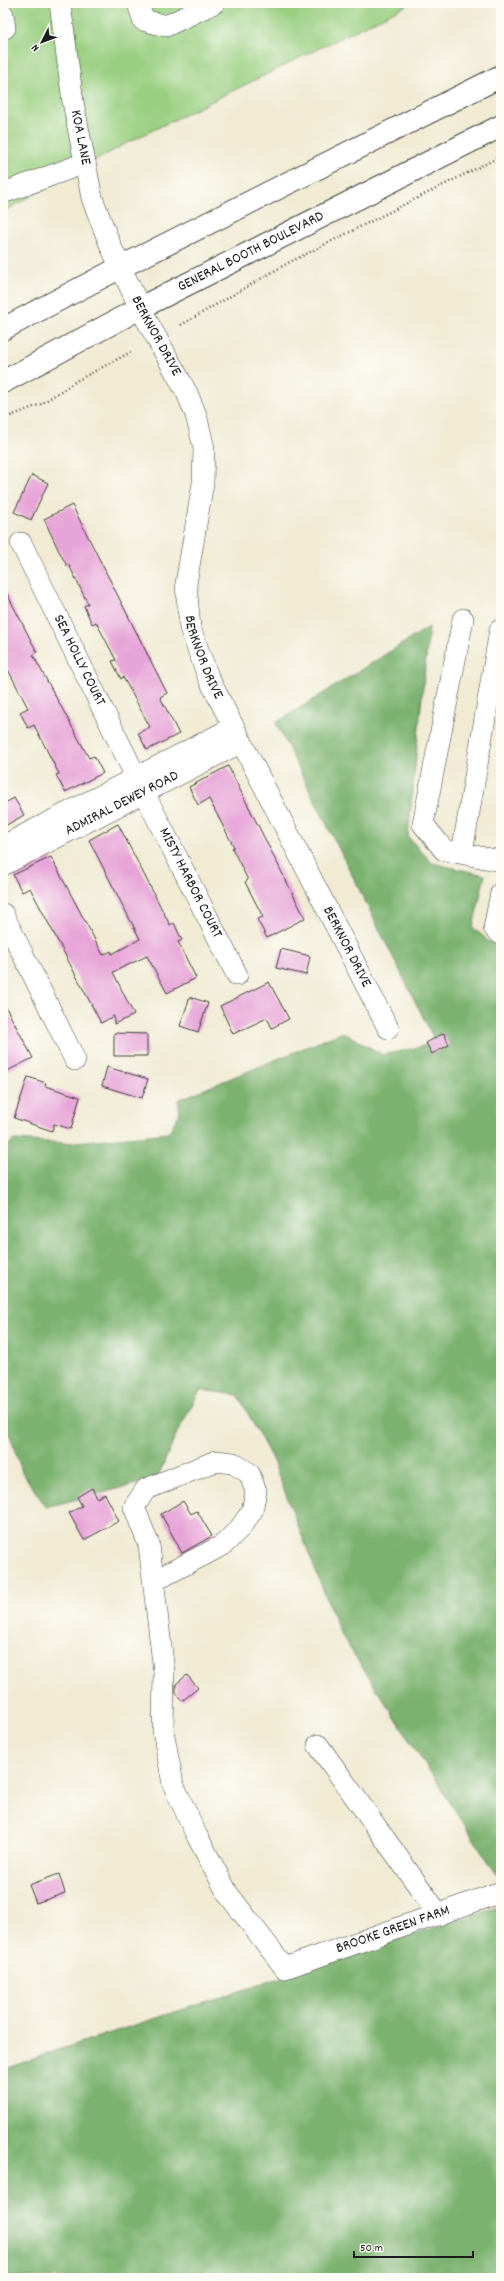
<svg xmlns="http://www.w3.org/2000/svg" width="504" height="2281" font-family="Dekko,sans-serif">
<rect width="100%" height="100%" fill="#fdfcf7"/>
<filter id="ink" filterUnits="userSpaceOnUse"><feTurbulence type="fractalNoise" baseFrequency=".025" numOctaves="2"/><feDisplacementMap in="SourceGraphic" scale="8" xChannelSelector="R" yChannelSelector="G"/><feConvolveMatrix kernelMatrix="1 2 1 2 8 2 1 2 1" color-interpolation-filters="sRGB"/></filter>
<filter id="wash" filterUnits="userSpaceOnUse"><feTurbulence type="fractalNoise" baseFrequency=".012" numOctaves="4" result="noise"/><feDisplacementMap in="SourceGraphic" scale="16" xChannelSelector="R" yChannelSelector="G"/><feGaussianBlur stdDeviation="0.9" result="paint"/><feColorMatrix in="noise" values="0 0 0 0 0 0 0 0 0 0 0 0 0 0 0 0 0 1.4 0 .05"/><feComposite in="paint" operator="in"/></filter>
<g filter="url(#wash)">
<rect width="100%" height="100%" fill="#f1ebd4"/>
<path fill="#9acf81" stroke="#5b764e" d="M 3,3 L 411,3 L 127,143 L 3,212 Z"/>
<g fill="#7bb26f" stroke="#4c6746">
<path d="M 429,627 L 408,837 L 432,863 L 485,875 L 473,927 L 489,942 L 501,944 L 501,1881 L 340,1633 L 272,1459 L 238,1395 L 200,1390 L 176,1435 L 157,1479 L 46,1507 L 22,1472 L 3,1414 L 3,1149 L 14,1140 L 66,1143 L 168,1133 L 180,1113 L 178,1100 L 343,1032 L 383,1055 L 436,1043 L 276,723 Z"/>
<path d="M 501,1906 L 501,2278 L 3,2278 L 3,2070 L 58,2050 Z"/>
</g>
<g id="blocks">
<g fill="#e7a4d8">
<path d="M 32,475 L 48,483 L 31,520 L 14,512 Z"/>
<path d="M 72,505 L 167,693 L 160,697 L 179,734 L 147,750 L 138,733 L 150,727 L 123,677 L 121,679 L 112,661 L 116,660 L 96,622 L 92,624 L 84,606 L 88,604 L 69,565 L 67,566 L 58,549 L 44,519 Z"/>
<path d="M 3,586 L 37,652 L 33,655 L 89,758 L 94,756 L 103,773 L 65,792 L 56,775 L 59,774 L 34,725 L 28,728 L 20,712 L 28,708 L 3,660 Z"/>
<path d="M 228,766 L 305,918 L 267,938 L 257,919 L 263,917 L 245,882 L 248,880 L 232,848 L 234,847 L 209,799 L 198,805 L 189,787 Z"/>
<path d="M 14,798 L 24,815 L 3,827 L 3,804 Z"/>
<path d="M 118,824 L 170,925 L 174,923 L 182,940 L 178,942 L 196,978 L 167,993 L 147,956 L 113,972 L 134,1015 L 114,1024 L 114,1016 L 101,1023 L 30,888 L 22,892 L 13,875 L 51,857 L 103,955 L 111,951 L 112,954 L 140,939 L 89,840 Z"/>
<path d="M 281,949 L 310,956 L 306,975 L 276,968 Z"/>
<path d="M 269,982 L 289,1019 L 272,1028 L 267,1018 L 233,1034 L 220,1006 Z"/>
<path d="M 190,997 L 208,1003 L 198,1032 L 180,1026 Z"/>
<path d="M 3,1002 L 33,1058 L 3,1073 Z"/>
<path d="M 114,1033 L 147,1034 L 147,1056 L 114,1056 Z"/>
<path d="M 444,1033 L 449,1045 L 432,1054 L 426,1043 Z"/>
<path d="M 107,1067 L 148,1079 L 142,1098 L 102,1086 Z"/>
<path d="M 28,1077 L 46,1083 L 45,1086 L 80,1097 L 71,1129 L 54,1124 L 52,1131 L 14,1118 Z"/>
<path d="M 92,1488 L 97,1498 L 105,1494 L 119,1521 L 84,1540 L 69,1513 L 82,1506 L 77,1497 Z"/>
<path d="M 183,1501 L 191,1514 L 197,1511 L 212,1536 L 182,1553 L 161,1514 Z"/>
<path d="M 187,1675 L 198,1688 L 182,1701 L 176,1693 L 176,1684 Z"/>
<path d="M 59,1874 L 65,1893 L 36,1903 L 29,1885 Z"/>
</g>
</g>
</g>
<g filter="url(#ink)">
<use href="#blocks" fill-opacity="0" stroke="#3c3b38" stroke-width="1"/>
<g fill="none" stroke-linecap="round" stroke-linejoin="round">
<g stroke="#3c3b38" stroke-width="22">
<g id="minor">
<path id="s1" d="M 60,3 L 73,102 L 92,198 L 111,247 L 140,308 L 187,393 L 196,415 L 204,448 L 203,483 L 186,584 L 190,628 L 209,679 L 388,1028"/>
<path d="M 138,3 L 143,20 L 166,26 L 214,3"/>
<path d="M 3,15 L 5,28 L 3,28"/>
<path d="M 3,193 L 85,163"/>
<path id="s2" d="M 21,543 L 144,793 L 237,975"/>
<path d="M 463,619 L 423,824 L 444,850 L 501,861"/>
<path d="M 3,846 L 234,727"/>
<path d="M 462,853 L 500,630"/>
<path id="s3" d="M 3,865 L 242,742"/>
<path d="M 501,893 L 494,928 L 501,934"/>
<path d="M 3,914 L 75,1060"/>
<path id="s4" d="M 154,1581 L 223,1545 L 240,1528 L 252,1511 L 256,1491 L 249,1473 L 233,1463 L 216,1461 L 146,1489 L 134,1507 L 149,1545 L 164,1672 L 163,1730 L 173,1784 L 197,1836 L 228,1894 L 285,1968 L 501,1892"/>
<path d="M 318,1745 L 439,1915"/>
</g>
</g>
<g stroke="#3c3b38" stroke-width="24">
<g id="highway">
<path d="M 3,329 L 121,267 L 501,76"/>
<path id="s5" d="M 3,382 L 140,308 L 501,126"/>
</g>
</g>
<g stroke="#3c3b38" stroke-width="2.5" stroke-dasharray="1 3" stroke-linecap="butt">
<path d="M 181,325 L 288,263 L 501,156"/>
<path d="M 3,419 L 41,404 L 78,380 L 131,352"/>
</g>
<use href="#minor" stroke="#fff" stroke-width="21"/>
<use href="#highway" stroke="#fff" stroke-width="22"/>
</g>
</g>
<g text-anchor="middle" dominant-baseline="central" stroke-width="3" stroke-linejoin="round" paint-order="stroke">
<g font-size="15" fill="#1c1c1c" stroke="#fdfcf7">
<text stroke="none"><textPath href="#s1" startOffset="136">KOA LANE</textPath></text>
<text stroke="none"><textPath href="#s5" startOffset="280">GENERAL BOOTH BOULEVARD</textPath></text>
<text stroke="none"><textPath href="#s1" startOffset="350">BERKNOR DRIVE</textPath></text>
<text stroke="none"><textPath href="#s1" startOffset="686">BERKNOR DRIVE</textPath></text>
<text stroke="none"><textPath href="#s2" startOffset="131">SEA HOLLY COURT</textPath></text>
<text stroke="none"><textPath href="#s3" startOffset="134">ADMIRAL DEWEY ROAD</textPath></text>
<text stroke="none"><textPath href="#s2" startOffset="380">MISTY HARBOR COURT</textPath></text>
<text stroke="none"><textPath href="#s1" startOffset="1010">BERKNOR DRIVE</textPath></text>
<text stroke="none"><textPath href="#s4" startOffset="908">BROOKE GREEN FARM</textPath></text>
</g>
</g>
<rect width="504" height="2281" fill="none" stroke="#fdfcf7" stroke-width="16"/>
<g transform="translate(42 42) rotate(228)" stroke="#fdfcf7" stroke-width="3" paint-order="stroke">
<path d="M0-3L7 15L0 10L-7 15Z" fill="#1c1c1c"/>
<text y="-6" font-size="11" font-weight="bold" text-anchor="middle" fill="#1c1c1c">N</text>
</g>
<path d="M354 2251v6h119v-6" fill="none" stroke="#1c1c1c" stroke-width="2"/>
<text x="360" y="2251" font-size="12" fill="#1c1c1c" stroke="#fdfcf7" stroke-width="3" paint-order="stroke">50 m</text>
</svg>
